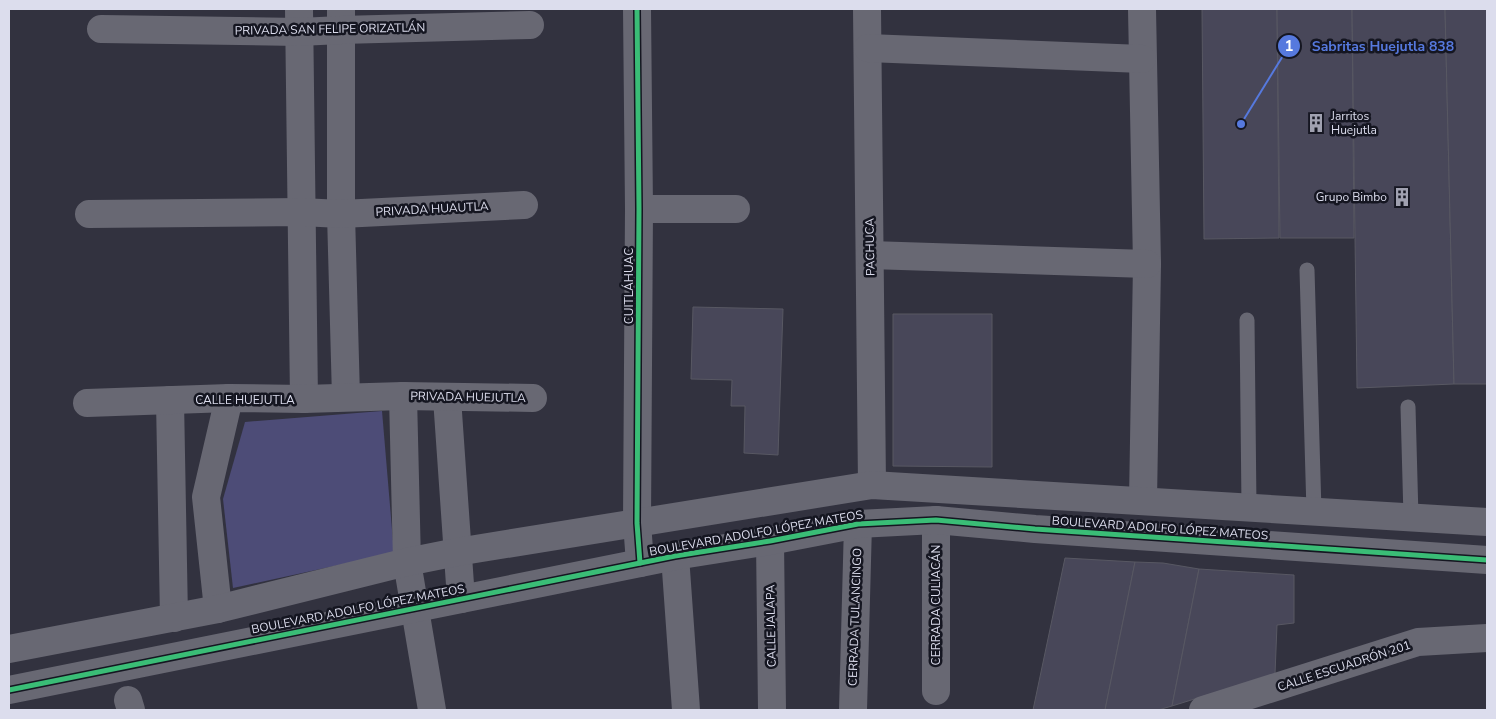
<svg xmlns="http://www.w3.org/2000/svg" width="1496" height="719" font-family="'Nunito Sans',sans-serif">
<rect width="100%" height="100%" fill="#32323f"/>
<path fill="#4d4c77" d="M 382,411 L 394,553 L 233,588 L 223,499 L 245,422 Z"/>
<g fill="#484759" stroke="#585863">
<path d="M 1202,9 L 1277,9 L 1279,238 L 1204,239 Z"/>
<path d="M 1277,9 L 1352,9 L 1354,238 L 1280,238 Z"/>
<path d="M 1352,9 L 1445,9 L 1454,384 L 1357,388 Z"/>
<path d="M 1445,9 L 1487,9 L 1487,384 L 1454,384 Z"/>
<path d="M 693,307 L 783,309 L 778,455 L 744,453 L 745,406 L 731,406 L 732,380 L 691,379 Z"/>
<path d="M 893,314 L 992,314 L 992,467 L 893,466 Z"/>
<path d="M 1065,558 L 1135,562 L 1105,710 L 1033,710 Z"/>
<path d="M 1135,562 L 1163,563 L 1199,569 L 1172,706 L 1158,710 L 1105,710 Z"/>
<path d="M 1199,569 L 1294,575 L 1294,623 L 1277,625 L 1275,674 L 1172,706 Z"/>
</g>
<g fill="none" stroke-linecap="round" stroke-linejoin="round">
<g stroke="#686873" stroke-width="15">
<path d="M 1307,270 L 1314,511"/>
<path d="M 1247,320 L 1249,507"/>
<path d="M 1408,407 L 1411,517"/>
</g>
<g stroke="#686873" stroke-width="28">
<path d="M 299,9 L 304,399"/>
<path d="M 341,9 L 341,214 L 346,397"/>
<path d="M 637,9 L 639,209 L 637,523 L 640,563"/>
<path d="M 867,9 L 872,485"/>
<path d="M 1142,9 L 1147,264 L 1143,500"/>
<path d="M 101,29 L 299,32 L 341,30 L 530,25"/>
<path d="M 868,48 L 1142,59"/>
<path d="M 639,209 L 736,209"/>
<path d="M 89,214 L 301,212 L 341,214 L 524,205"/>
<path d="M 870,255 L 1147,264"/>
<path d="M 403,396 L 407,562 L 432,710"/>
<path d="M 447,398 L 461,599"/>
<path d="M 170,400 L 174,618"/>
<path d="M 87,403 L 229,398 L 304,399 L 403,396 L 533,398"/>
<path d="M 936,520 L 936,691"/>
<path d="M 770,541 L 772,710"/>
<path d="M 675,556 L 686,710"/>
<path d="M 218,609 L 206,497 L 229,398"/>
<path d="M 128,700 L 131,710"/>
<path d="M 853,710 L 858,524"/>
<path d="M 1203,710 L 1418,642 L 1487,638"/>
</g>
<g stroke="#686873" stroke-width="28">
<path d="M 9,649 L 218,609 L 407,562 L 457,552 L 872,485 L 1487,522"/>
<path d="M 9,690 L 675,556 L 770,541 L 858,524 L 936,520 L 1035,529 L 1487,560"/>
</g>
<g stroke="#151621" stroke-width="8">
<g id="cycleway">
<path d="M 637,9 L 639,209 L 637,523 L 640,563"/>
<path d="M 9,690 L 675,556 L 770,541 L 858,524 L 936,520 L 1035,529 L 1487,560"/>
</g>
</g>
<use href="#cycleway" stroke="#3abd76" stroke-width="5"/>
</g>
<defs>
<g id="building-bare" transform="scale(1.5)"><path d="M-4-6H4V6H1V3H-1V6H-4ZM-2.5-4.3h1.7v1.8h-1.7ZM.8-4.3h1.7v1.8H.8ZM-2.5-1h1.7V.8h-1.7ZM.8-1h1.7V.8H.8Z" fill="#a0a1b0" stroke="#151621" stroke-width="2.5" paint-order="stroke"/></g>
</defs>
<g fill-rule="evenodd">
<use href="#building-bare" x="1316" y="123"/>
<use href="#building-bare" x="1402" y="197"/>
</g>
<g text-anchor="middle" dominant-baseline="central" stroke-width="5" stroke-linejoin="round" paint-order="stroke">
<g font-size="12" fill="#dcdded" stroke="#151621">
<text transform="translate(330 29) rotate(-1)">PRIVADA SAN FELIPE ORIZATLÁN</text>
<text transform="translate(432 209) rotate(-3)">PRIVADA HUAUTLA</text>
<text transform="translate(870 247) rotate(-91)">PACHUCA</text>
<text transform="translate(629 286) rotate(-90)">CUITLÁHUAC</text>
<text transform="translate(468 397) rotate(1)">PRIVADA HUEJUTLA</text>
<text x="245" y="400">CALLE HUEJUTLA</text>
<text transform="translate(1160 528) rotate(4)">BOULEVARD ADOLFO LÓPEZ MATEOS</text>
<text transform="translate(756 533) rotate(-10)">BOULEVARD ADOLFO LÓPEZ MATEOS</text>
<text transform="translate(936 605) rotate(-90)">CERRADA CULIACÁN</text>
<text transform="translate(358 609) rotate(-11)">BOULEVARD ADOLFO LÓPEZ MATEOS</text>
<text transform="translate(855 617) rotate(-88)">CERRADA TULANCINGO</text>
<text transform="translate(771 626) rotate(-91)">CALLE JALAPA</text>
<text transform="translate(1344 666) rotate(-18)">CALLE ESCUADRÓN 201</text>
</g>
<g font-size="12" fill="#dcdded" stroke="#151621" text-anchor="start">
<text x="1331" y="116">Jarritos<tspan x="1331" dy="14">Huejutla</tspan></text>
<text x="1387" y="197" text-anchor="end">Grupo Bimbo</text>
</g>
</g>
<path fill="none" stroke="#5679de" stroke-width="2" d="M1241 124L1289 46"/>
<g fill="#5679de" stroke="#151621" stroke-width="2">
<circle cx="1241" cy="124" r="5"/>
<circle cx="1289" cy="46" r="12"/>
</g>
<g font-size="15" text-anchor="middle" font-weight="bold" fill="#fff">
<text x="1289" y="51">1</text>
</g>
<g font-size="14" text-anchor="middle" font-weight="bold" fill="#5679de" stroke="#151621" stroke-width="5" stroke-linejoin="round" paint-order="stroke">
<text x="1383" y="51">Sabritas Huejutla 838</text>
</g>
<rect width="1496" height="719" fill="none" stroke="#dcdded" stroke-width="20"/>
</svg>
